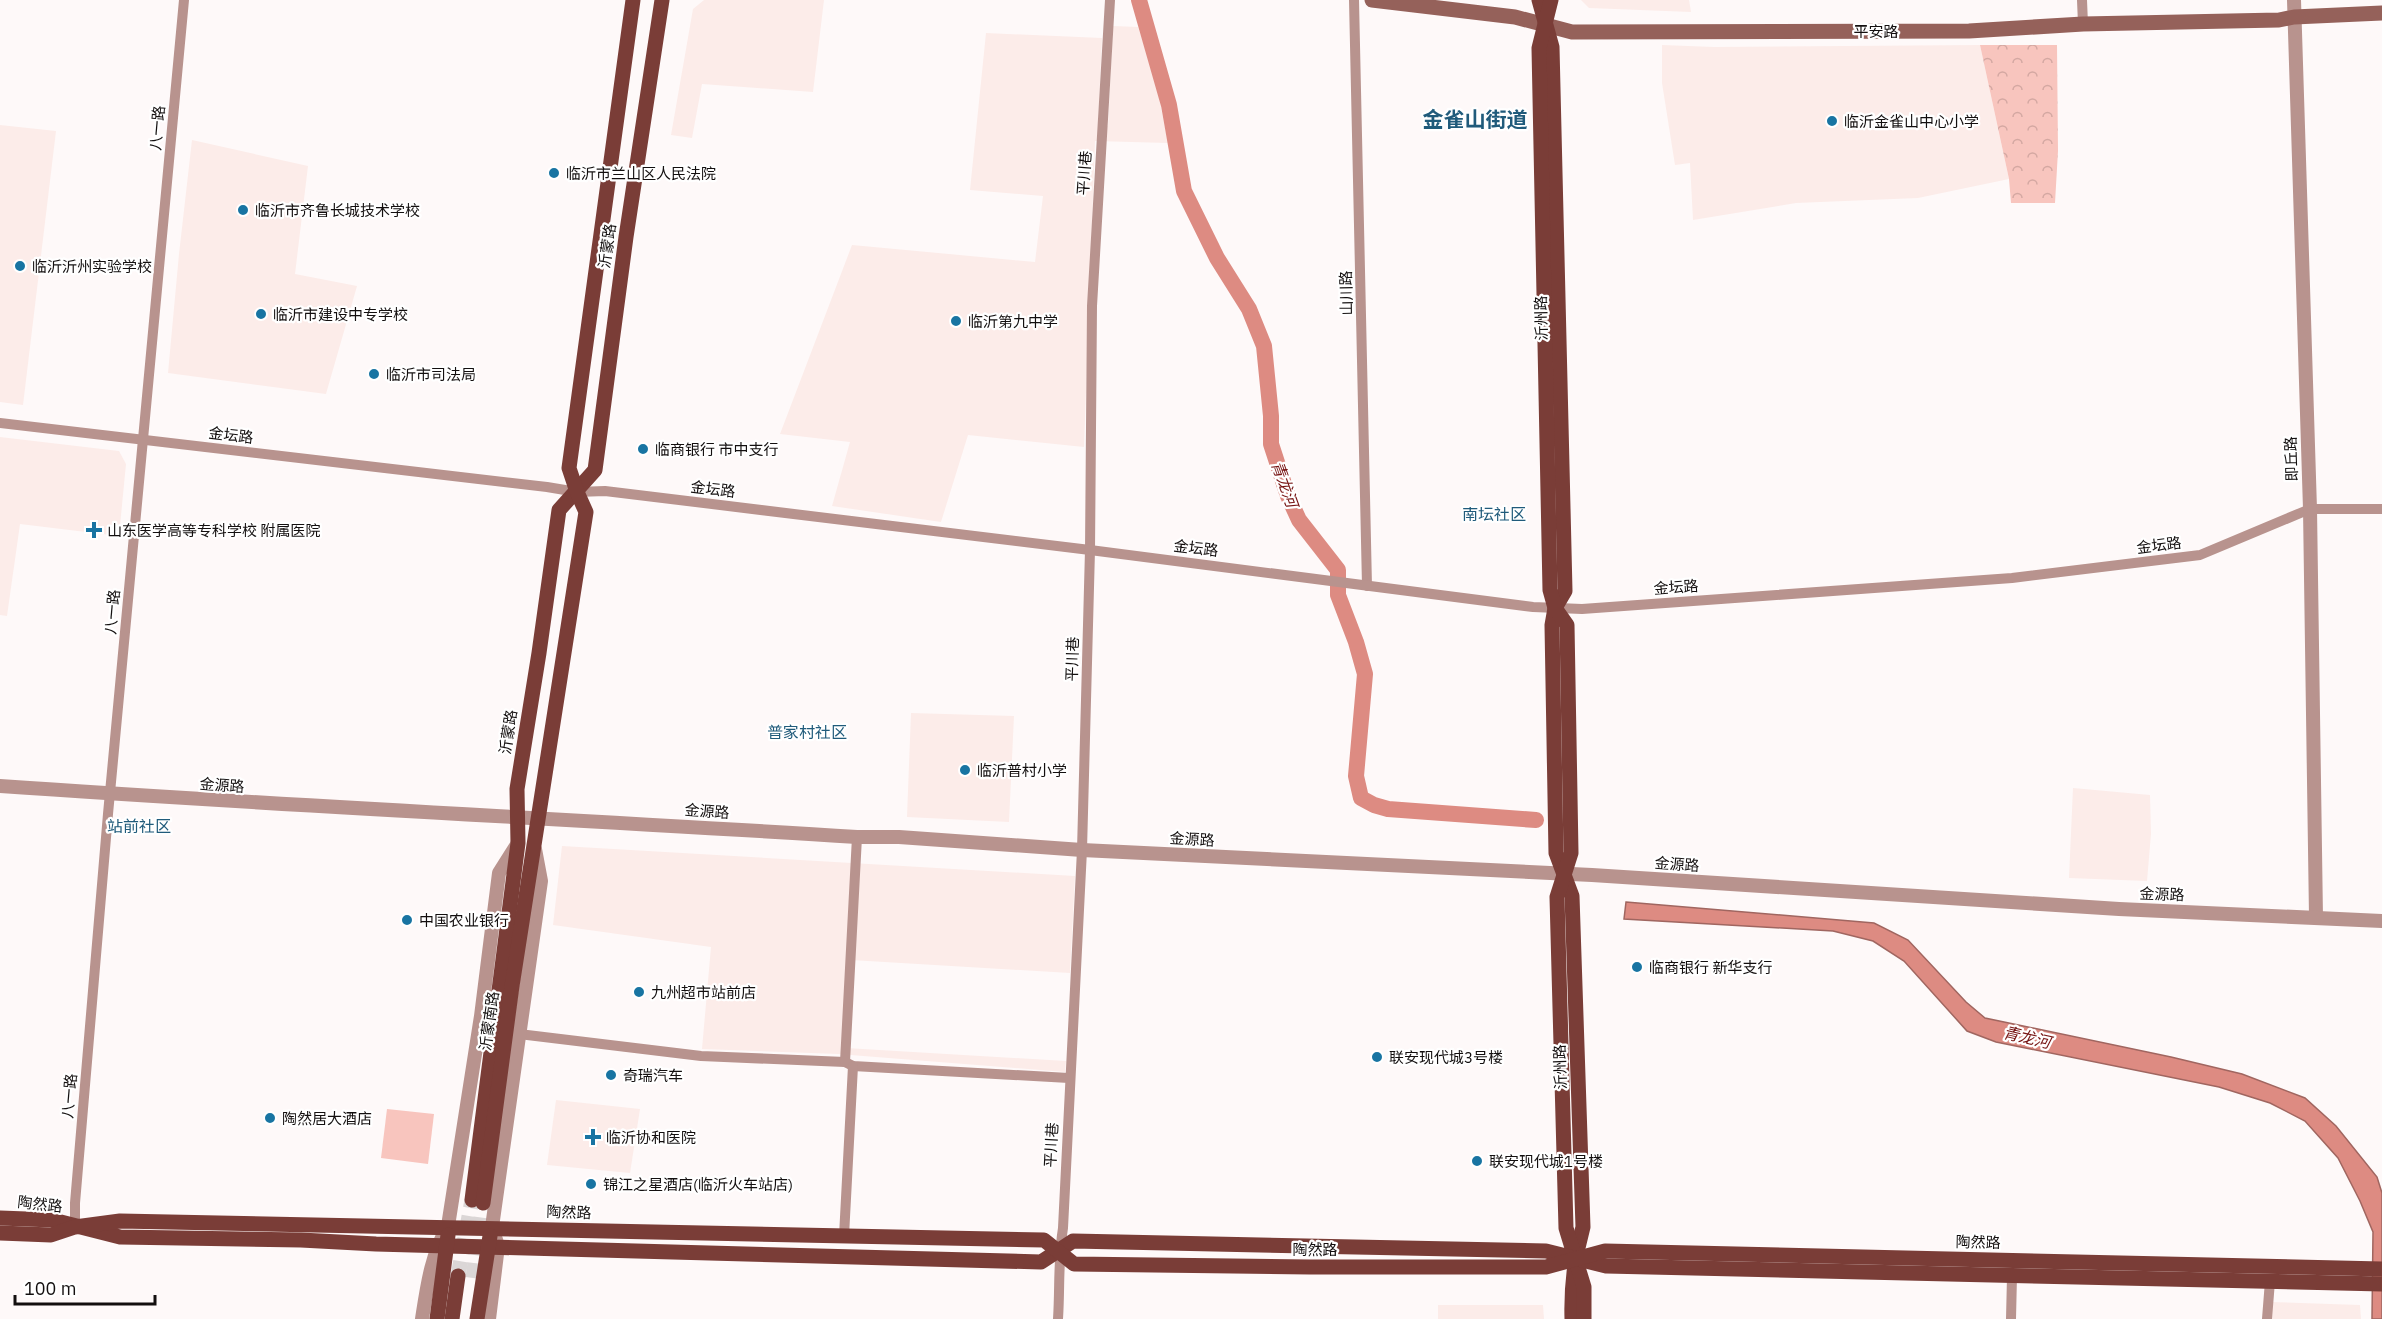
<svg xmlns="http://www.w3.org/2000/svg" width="2382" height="1319" font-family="'IBM Plex Sans','Noto Sans SC',sans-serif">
<defs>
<pattern id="park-crowns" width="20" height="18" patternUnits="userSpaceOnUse" patternTransform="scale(1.5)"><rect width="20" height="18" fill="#f8c5be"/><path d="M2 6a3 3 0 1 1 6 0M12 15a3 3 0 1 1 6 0" fill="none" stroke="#d4a8a2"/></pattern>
</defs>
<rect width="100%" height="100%" fill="#fef9f9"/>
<g fill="#fcece9">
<path d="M 704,0 L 824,0 L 813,92 L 702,84 L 692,138 L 671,135 L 693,9 Z"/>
<path d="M 1581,0 L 1689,0 L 1691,12 L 1589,8 Z"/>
<path d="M 1113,26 L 1138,27 L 1155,77 L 1168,143 L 1095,141 L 1084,447 L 968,435 L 941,522 L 832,506 L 850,442 L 780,434 L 852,245 L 1035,262 L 1043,196 L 970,190 L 986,33 L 1102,38 L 1098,125 L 1108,126 Z"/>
<path d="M 1662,45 L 1714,47 L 1980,45 L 2009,179 L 1918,198 L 1796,203 L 1693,220 L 1690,163 L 1675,165 L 1662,83 Z"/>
<path d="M 0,125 L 56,131 L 23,405 L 0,402 Z"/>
<path d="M 192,140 L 308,166 L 295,274 L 357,286 L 326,394 L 168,373 L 179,254 Z"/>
<path d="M 0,437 L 119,451 L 126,464 L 119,536 L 20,524 L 7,616 L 0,615 Z"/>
<path d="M 911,713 L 1014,716 L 1009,822 L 907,817 Z"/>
<path d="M 2073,788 L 2150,795 L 2151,834 L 2147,881 L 2069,878 Z"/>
<path d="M 562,846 L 1075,876 L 1070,973 L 851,960 L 846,1048 L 1066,1061 L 1065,1072 L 838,1054 L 702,1049 L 711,947 L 553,925 Z"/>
<path d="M 556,1100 L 640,1109 L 630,1173 L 547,1165 Z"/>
<path d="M 2271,1302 L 2360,1305 L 2361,1319 L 2271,1319 Z"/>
<path d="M 1438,1305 L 1543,1305 L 1544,1319 L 1438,1319 Z"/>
</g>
<path fill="url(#park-crowns)" d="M 1980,45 L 2057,45 L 2058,151 L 2055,203 L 2011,203 L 2009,179 Z"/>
<path fill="#f8c5be" d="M 387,1109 L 434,1114 L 428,1164 L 381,1158 Z"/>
<path fill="#dd8b82" stroke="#a06660" stroke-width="1.5" d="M 1626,902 L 1874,923 L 1908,940 L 1966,1002 L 1985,1018 L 2171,1057 L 2242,1074 L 2305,1098 L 2336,1126 L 2377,1177 L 2382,1193 L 2382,1319 L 2372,1319 L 2373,1232 L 2360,1201 L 2338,1158 L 2305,1121 L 2270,1103 L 2219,1087 L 1996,1042 L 1967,1031 L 1904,961 L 1873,941 L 1833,931 L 1624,919 Z"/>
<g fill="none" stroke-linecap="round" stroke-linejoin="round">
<path stroke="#dd8b82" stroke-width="16" d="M 1139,0 L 1169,105 L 1184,191 L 1217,258 L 1249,309 L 1264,346 L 1271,416 L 1271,444 L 1288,496 L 1299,520 L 1338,570 L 1338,595 L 1356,642 L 1365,674 L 1356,776 L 1361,798 L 1374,805 L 1388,809 L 1536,820"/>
<g stroke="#dbd6d6" stroke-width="15" stroke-dasharray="15 8" stroke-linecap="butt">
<path d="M 458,1276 L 472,1200"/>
<path d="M 473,1278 L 483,1203"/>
</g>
<g stroke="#b8938e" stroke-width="10">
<path d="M 1354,0 L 1367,586"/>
<path d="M 2082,0 L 2083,24"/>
<path d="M 0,423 L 547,487 L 577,492 L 605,491 L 1090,550 L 1533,607 L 1582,609 L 2012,578 L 2200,555 L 2310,509 L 2382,509"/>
<path d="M 519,1034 L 701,1056 L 845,1062 L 853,1066 L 1069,1078"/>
<path d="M 845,1062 L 857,837"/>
<path d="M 75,1227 L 75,1203 L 108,814 L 184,0"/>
<path d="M 844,1236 L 853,1066"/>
<path d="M 1058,1319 C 1060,1289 1058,1258 1063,1228 L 1082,850 L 1090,550 L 1092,306 L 1110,0"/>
<path d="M 2011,1319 L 2012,1276"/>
<path d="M 2267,1319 L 2270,1281"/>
</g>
<g stroke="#b8938e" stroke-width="14">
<path d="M 2294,0 L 2310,509 L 2316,917"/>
<path d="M 0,786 C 286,806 571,819 857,837 L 899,837 L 1082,850 L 1592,875 L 2119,909 L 2382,921"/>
<path d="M 422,1319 C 427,1287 431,1255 448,1226 L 481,1016 L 499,873 L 518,843"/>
<path d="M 489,1319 L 498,1246 L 492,1227 L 541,881 L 535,849"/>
</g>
<path stroke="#95615a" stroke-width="15" d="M 1372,0 L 1515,17 L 1572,32 L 1969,31 L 2083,24 L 2279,20 L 2294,17 L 2382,13"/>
<g stroke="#7a3d37" stroke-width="15">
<path d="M 1539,0 L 1552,47 L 1565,591 L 1555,608 L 1552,625 L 1556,853 L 1572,896 L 1583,1227 C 1574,1259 1571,1286 1572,1319"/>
<path d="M 1551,0 L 1539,48 L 1550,590 L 1555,608 L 1567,625 L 1571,853 L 1557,897 L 1566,1228 L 1584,1287 L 1584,1319"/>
<path d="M 472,1200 L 518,843 L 517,789 L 539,653 L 559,510 L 595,470 L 626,237 L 662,0"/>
<path d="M 483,1203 L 512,986 L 586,512 L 577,492 L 569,468 L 633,0"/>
<path d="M 0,1218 L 53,1220 L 120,1237 L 301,1240 L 376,1244 L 1041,1262 L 1073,1241 L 1546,1251 L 1606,1266 L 2382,1284"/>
<path d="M 0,1233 L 51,1235 L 75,1227 L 120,1221 L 1044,1240 L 1074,1264 L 1310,1267 L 1546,1267 L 1605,1251 L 2382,1269"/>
<path d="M 437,1319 L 448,1235"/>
<path d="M 452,1319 L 458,1276"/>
<path d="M 477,1319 L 490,1236"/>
</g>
</g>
<g fill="#1874a2" stroke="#fff" stroke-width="2">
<circle cx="1832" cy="121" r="6"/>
<circle cx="554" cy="173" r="6"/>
<circle cx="243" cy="210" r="6"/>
<circle cx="20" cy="266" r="6"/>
<circle cx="261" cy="314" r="6"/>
<circle cx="956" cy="321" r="6"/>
<circle cx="374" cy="374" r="6"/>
<circle cx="643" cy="449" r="6"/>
<path d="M91 521h6v6h6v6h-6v6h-6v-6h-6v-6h6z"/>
<circle cx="965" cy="770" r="6"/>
<circle cx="407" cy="920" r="6"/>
<circle cx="1637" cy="967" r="6"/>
<circle cx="639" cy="992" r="6"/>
<circle cx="1377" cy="1057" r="6"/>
<circle cx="611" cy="1075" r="6"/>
<circle cx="270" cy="1118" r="6"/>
<path d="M590 1128h6v6h6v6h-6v6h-6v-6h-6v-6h6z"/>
<circle cx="1477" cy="1161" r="6"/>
<circle cx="591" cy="1184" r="6"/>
</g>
<g text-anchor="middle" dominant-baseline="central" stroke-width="4.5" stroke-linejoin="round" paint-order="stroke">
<g font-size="15" fill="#130f0f" stroke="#fff">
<text x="1876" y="31">平安路</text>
<text transform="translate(157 128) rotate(-85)">八一路</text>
<text transform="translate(1084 173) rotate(-86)">平川巷</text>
<text transform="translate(607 246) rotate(-82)">沂蒙路</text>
<text transform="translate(1346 293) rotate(-91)">山川路</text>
<text transform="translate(1541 318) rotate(-91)">沂州路</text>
<text transform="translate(231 435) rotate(7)">金坛路</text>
<text transform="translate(2291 459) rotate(-92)">即丘路</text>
<text transform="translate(713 489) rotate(7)">金坛路</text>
<text transform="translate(2159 545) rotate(-7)">金坛路</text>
<text transform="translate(1196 548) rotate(7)">金坛路</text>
<text transform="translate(1676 587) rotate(-4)">金坛路</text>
<text transform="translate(112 612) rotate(-85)">八一路</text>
<text transform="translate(1072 659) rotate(-88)">平川巷</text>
<text transform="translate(508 732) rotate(-81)">沂蒙路</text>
<text transform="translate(222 785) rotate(4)">金源路</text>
<text transform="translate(707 811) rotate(4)">金源路</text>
<text transform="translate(1192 839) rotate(3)">金源路</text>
<text transform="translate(1677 864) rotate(4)">金源路</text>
<text transform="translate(2162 894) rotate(2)">金源路</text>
<text transform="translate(489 1021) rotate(-82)">沂蒙南路</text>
<text transform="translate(1560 1067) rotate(-92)">沂州路</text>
<text transform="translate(69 1096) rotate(-85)">八一路</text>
<text transform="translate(1051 1145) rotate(-87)">平川巷</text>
<text transform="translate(40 1204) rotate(6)">陶然路</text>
<text transform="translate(569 1212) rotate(2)">陶然路</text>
<text transform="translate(1978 1242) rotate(1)">陶然路</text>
<text x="1315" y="1249">陶然路</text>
</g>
<g font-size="15" fill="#130f0f" stroke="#fff" text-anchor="start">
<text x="1844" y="121">临沂金雀山中心小学</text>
<text x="566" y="173">临沂市兰山区人民法院</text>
<text x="255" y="210">临沂市齐鲁长城技术学校</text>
<text x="32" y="266">临沂沂州实验学校</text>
<text x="273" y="314">临沂市建设中专学校</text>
<text x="968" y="321">临沂第九中学</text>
<text x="386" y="374">临沂市司法局</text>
<text x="655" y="449">临商银行 市中支行</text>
<text x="107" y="530">山东医学高等专科学校 附属医院</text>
<text x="977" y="770">临沂普村小学</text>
<text x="419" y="920">中国农业银行</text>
<text x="1649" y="967">临商银行 新华支行</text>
<text x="651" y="992">九州超市站前店</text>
<text x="1389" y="1057">联安现代城3号楼</text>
<text x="623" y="1075">奇瑞汽车</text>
<text x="282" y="1118">陶然居大酒店</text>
<text x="606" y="1137">临沂协和医院</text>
<text x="1489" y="1161">联安现代城1号楼</text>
<text x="603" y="1184">锦江之星酒店(临沂火车站店)</text>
</g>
<g font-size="16" font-style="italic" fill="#761413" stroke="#fff">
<text transform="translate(1285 484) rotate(70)">青龙河</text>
<text transform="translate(2027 1037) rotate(13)">青龙河</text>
</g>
<g font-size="16" fill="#205b7b" stroke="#fff">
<text x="1494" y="514">南坛社区</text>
<text x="807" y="732">普家村社区</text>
<text x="139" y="826">站前社区</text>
</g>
<g font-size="21" font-weight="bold" fill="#205b7b" stroke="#fff">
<text x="1475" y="119">金雀山街道</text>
</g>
</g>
<path d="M15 1295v9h140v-9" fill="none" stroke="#130f0f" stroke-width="3"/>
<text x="24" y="1295" font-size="18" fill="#130f0f" stroke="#ffffff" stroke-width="4.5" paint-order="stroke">100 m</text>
</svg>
